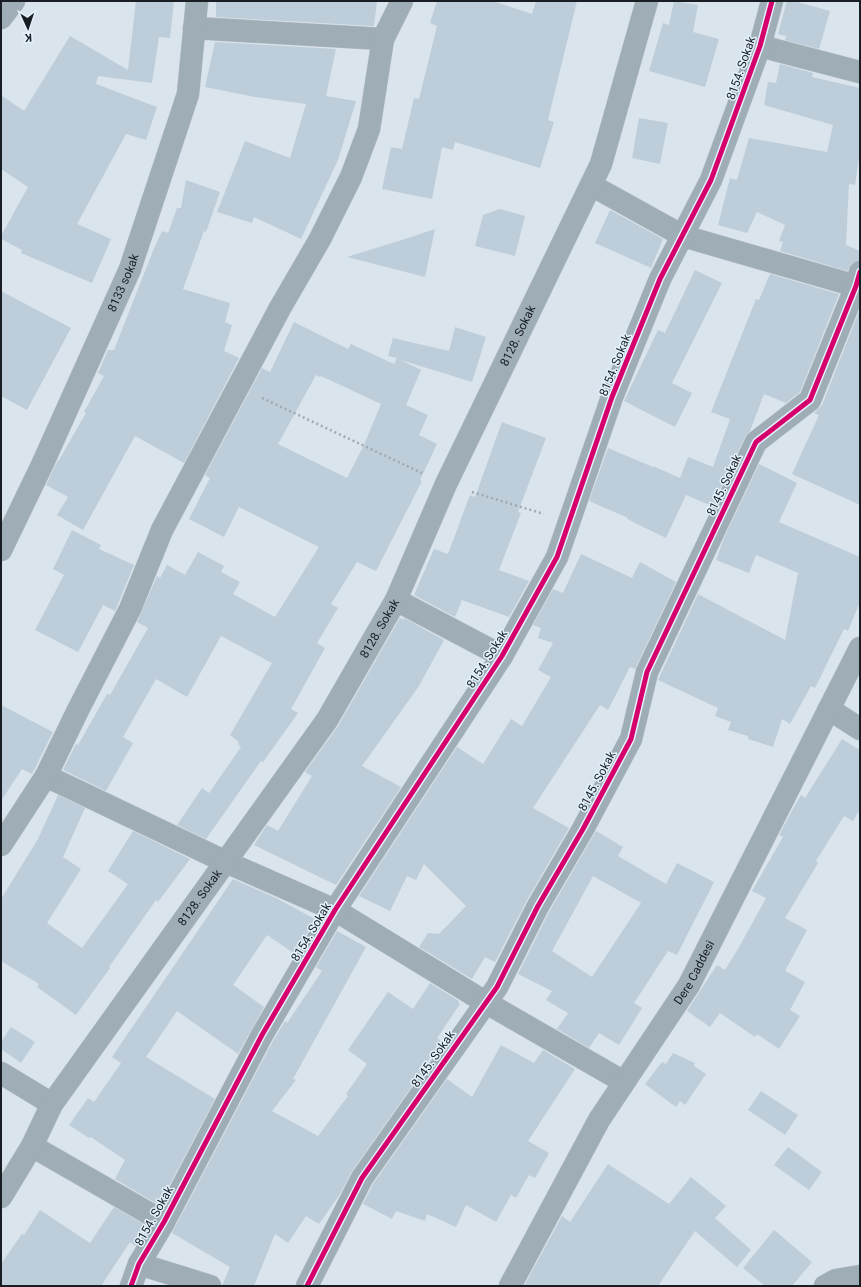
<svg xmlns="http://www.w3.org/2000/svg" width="861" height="1287" font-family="Roboto,sans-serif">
<rect width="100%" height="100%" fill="#dae4ec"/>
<g fill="#becdda" fill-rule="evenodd">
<path d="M 136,1 L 174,1 L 170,38 L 159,37 L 152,83 L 98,76 L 96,84 L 157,107 L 146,140 L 126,134 L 77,224 L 111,239 L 92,283 L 21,253 L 22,250 L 1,239 L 1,236 L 28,187 L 1,169 L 1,95 L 24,111 L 70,36 L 128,70 Z"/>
<path d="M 216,1 L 377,1 L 374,26 L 216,17 Z"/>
<path d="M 437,1 L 493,1 L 532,14 L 536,1 L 577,1 L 548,120 L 554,122 L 540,168 L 455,142 L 453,150 L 442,147 L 432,199 L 382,189 L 391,147 L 402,149 L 414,98 L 419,99 L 437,26 L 430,23 Z"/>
<path d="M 674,1 L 698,5 L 693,32 L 719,39 L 705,87 L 649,71 L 663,23 L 669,25 Z"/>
<path d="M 787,1 L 794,1 L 830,11 L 819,49 L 785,40 L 786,36 L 778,34 Z"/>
<path d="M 215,42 L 336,49 L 326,96 L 356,101 L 338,160 L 301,239 L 254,217 L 252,223 L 217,212 L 245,141 L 290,158 L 306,104 L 255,97 L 205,87 Z"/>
<path d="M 780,64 L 813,73 L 812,77 L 860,88 L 860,150 L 855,185 L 849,184 L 846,245 L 860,251 L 860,260 L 852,263 L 847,271 L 780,251 L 783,242 L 779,241 L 785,225 L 757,212 L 747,233 L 718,225 L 730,178 L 737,180 L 749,138 L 827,152 L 833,125 L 764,105 L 768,82 L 776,83 Z"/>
<path d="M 639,118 L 668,123 L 660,164 L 632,158 Z"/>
<path d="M 186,180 L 220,192 L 206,232 L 204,231 L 183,289 L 230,303 L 225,322 L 232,325 L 224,351 L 239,358 L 184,463 L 135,436 L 83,530 L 57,515 L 68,497 L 46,485 L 58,460 L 59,460 L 86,413 L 84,412 L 104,376 L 98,373 L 108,350 L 114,350 L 153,251 L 162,231 L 168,233 L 177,208 L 181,208 Z"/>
<path d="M 500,209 L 525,216 L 515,256 L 475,246 L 483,215 Z"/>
<path d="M 610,210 L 663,239 L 651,268 L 595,243 Z"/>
<path d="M 435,229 L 425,277 L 347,257 L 408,238 Z"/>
<path d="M 695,270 L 722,283 L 672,383 L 692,393 L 675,427 L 624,401 L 658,330 L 665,333 Z"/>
<path d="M 770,274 L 839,294 L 800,392 L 786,403 L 764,394 L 750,431 L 745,437 L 712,506 L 686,495 L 666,538 L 627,519 L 628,518 L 589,501 L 608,448 L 653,467 L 653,466 L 680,478 L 688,457 L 713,467 L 730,419 L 711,412 L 756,299 L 759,300 Z"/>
<path d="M 1,291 L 71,328 L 27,410 L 1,396 Z"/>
<path d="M 860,309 L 860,505 L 792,474 L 819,415 L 814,413 L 822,405 Z"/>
<path d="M 294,322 L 348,349 L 351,344 L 394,364 L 397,358 L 388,356 L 393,338 L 449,351 L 455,327 L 486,337 L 472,382 L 401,360 L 421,370 L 406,405 L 428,415 L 419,435 L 437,444 L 420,480 L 422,481 L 376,571 L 357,562 L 331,604 L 338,608 L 317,643 L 325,648 L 291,709 L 298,713 L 263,762 L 261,761 L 206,839 L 177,825 L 202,788 L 209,793 L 241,747 L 238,744 L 239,742 L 230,735 L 272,663 L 221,636 L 187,697 L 156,679 L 123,737 L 133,743 L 106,791 L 63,770 L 76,744 L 78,745 L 107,694 L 110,695 L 148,628 L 137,622 L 157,576 L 160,578 L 167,565 L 185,575 L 198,552 L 224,566 L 221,572 L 240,582 L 233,594 L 275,617 L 319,547 L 239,507 L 224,537 L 189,519 L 210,478 L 205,475 L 262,368 L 270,372 ZM 316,375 L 320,377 L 321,376 L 381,404 L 364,445 L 347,478 L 278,444 Z"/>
<path d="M 502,422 L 546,438 L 518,512 L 521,513 L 499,570 L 529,581 L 509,617 L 462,600 L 455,617 L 414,595 L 434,549 L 448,554 L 470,495 L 475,497 Z"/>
<path d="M 759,464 L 797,483 L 779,522 L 860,557 L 860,602 L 848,631 L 844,629 L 815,688 L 811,686 L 790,724 L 782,719 L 773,747 L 748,739 L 748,736 L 728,730 L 731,722 L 715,716 L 718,708 L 658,680 L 698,594 L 785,640 L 798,573 L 756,555 L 749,573 L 716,560 L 724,538 Z"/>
<path d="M 72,530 L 101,545 L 99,549 L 134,565 L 115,611 L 103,605 L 78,652 L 35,630 L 64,575 L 53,569 Z"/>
<path d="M 581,554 L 632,578 L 640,562 L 676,582 L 635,669 L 630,667 L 608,710 L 600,705 L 533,808 L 569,828 L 527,900 L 495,962 L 485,957 L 472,979 L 419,947 L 428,933 L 439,934 L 466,906 L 424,864 L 416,880 L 407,876 L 390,911 L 359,896 L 457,747 L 483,764 L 511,719 L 522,726 L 551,677 L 538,670 L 553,643 L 538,638 L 541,628 L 533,625 L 553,589 L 563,593 Z"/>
<path d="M 400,618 L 403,620 L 404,618 L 444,640 L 419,686 L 362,766 L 401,787 L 336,885 L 254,845 L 267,825 L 278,831 L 312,776 L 305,772 L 338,726 Z"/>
<path d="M 1,705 L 53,732 L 32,774 L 22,769 L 1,801 Z"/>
<path d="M 842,739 L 860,750 L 860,809 L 853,821 L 844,816 L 816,861 L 818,863 L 785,918 L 807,930 L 785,971 L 805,982 L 790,1010 L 800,1016 L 779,1049 L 757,1034 L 755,1037 L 720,1013 L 710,1027 L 687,1011 L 717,965 L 725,970 L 738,949 L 766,898 L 752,891 L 783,837 L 779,835 L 794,807 L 801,795 L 805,798 Z"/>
<path d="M 58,795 L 85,808 L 63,857 L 81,869 L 47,923 L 82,948 L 128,884 L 108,871 L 133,831 L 190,859 L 158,902 L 156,900 L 109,967 L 110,968 L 76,1015 L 37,987 L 39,984 L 1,961 L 1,899 L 38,839 Z"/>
<path d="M 596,831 L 623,847 L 618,856 L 666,884 L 677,863 L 714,882 L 677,955 L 668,951 L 634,1003 L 642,1008 L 619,1045 L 599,1033 L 589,1048 L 557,1029 L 568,1013 L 546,1000 L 552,991 L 518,974 L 549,912 ZM 593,876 L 641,903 L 592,977 L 552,951 Z"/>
<path d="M 233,879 L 276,898 L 315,919 L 295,954 L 267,935 L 233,985 L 264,1007 L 238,1054 L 177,1011 L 146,1057 L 215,1099 L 159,1205 L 115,1179 L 125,1160 L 91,1137 L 89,1138 L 69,1125 L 88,1098 L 94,1102 L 121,1063 L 112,1057 Z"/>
<path d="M 337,931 L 366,947 L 293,1079 L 296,1080 L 272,1111 L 318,1136 L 348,1096 L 346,1094 L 367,1064 L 348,1050 L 388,992 L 413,1009 L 430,983 L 459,1001 L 458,1002 L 460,1004 L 437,1038 L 441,1041 L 426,1064 L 427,1065 L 352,1171 L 340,1194 L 319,1224 L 306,1216 L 288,1243 L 275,1234 L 254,1286 L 222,1286 L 230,1267 L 172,1233 L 273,1041 L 285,1021 L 287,1023 L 322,971 L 316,967 Z"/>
<path d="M 11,1027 L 35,1042 L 21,1063 L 1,1049 L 1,1042 Z"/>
<path d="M 501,1045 L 534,1063 L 543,1050 L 575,1069 L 528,1141 L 549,1153 L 535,1178 L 529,1175 L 516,1198 L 511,1195 L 496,1222 L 466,1205 L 456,1227 L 427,1214 L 425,1221 L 396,1211 L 392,1219 L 363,1204 L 373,1184 L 447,1079 L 472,1097 Z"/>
<path d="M 673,1053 L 695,1063 L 694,1066 L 706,1074 L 685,1105 L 680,1101 L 676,1107 L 645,1084 L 662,1062 L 666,1064 Z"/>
<path d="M 761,1091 L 798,1115 L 785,1135 L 748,1110 Z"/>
<path d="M 788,1147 L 822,1172 L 809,1190 L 774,1165 Z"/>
<path d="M 608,1164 L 669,1204 L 691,1177 L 726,1206 L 715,1218 L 751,1250 L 737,1267 L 695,1231 L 658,1286 L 524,1286 L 562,1216 L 570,1222 Z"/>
<path d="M 114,1207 L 147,1226 L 135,1246 L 130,1242 L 101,1286 L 1,1286 L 1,1264 L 22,1234 L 24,1235 L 40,1210 L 90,1243 Z"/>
<path d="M 774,1230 L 812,1262 L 792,1286 L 765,1286 L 743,1268 Z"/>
</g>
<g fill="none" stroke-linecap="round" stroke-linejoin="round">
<g stroke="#b9c0c6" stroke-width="23">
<g id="minor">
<path d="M 1,18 L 14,1"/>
<path d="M 194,28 L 383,39"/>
<path d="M 760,46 L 860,72"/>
<path d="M 591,185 L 683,236 L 856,286 L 860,288"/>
<path id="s1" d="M 1,550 L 42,465 L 130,269 L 188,94 L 197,1"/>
<path d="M 396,600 L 502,656"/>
<path d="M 829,709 L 860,729"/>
<path d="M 46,776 L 226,862 L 335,910 L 485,1002 L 624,1082"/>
<path d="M 1,845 L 46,776 L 78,710 L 130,609 L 162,530 L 280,308 L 320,239 L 351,177 L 369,129 L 383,39 L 402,1"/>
<path d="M 1,1073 L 52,1104"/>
<path d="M 32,1146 L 164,1222"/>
<path id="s2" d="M 1,1197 L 32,1146 L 52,1104 L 327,720 L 396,600 L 446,484 L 601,164 L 647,1"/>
<path d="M 139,1264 L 210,1286"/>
<path d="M 131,1286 L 139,1264 L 164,1222 L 262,1035 L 335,910 L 502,656 L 557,557 L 612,397 L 660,279 L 711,180 L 760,46 L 772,1"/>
<path d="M 307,1286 L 362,1178 L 497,987 L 538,906 L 583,829 L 631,739 L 647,672 L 756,442 L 810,400 L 856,286 L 860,272"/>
<path id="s3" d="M 510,1286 L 599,1120 L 689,985 L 860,648"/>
<path d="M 825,1286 L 836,1280 L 860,1276"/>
</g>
</g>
<g stroke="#9ea9b2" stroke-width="2.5" stroke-dasharray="2 3" stroke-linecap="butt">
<path d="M 262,398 L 422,473"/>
<path d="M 472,492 L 544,514"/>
</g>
<use href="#minor" stroke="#9eadb6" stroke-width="22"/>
<g stroke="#e3f1fd" stroke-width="8">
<g id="cycleway">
<path d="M 131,1286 L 139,1264 L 164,1222 L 262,1035 L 335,910 L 502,656 L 557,557 L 612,397 L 660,279 L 711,180 L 760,46 L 772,1"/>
<path d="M 307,1286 L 362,1178 L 497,987 L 538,906 L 583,829 L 631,739 L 647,672 L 756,442 L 810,400 L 856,286 L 860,272"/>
</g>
</g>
<use href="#cycleway" stroke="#d6006c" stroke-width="5"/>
</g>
<g text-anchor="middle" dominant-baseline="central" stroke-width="3" stroke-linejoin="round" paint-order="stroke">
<g font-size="12" fill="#181e23" stroke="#e3f1fd">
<text transform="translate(741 68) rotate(-71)">8154. Sokak</text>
<text stroke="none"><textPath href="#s1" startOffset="294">8133 sokak</textPath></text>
<text stroke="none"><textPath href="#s2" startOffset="1008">8128. Sokak</textPath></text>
<text transform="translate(615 365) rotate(-68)">8154. Sokak</text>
<text transform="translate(724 485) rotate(-65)">8145. Sokak</text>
<text stroke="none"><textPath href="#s2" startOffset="684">8128. Sokak</textPath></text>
<text transform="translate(487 659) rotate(-58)">8154. Sokak</text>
<text transform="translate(597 781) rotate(-62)">8145. Sokak</text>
<text stroke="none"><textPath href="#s2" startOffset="360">8128. Sokak</textPath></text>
<text transform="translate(311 932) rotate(-59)">8154. Sokak</text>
<text stroke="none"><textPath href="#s3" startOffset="364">Dere Caddesi</textPath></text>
<text transform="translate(433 1059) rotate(-55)">8145. Sokak</text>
<text transform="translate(154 1216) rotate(-61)">8154. Sokak</text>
</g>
</g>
<rect width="861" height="1287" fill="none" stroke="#181e23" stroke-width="4"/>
<g transform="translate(28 28) rotate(177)" stroke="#e3f1fd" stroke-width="3" paint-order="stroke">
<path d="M0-3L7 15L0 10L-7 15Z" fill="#181e23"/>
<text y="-6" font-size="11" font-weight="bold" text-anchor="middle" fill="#181e23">K</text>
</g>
</svg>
